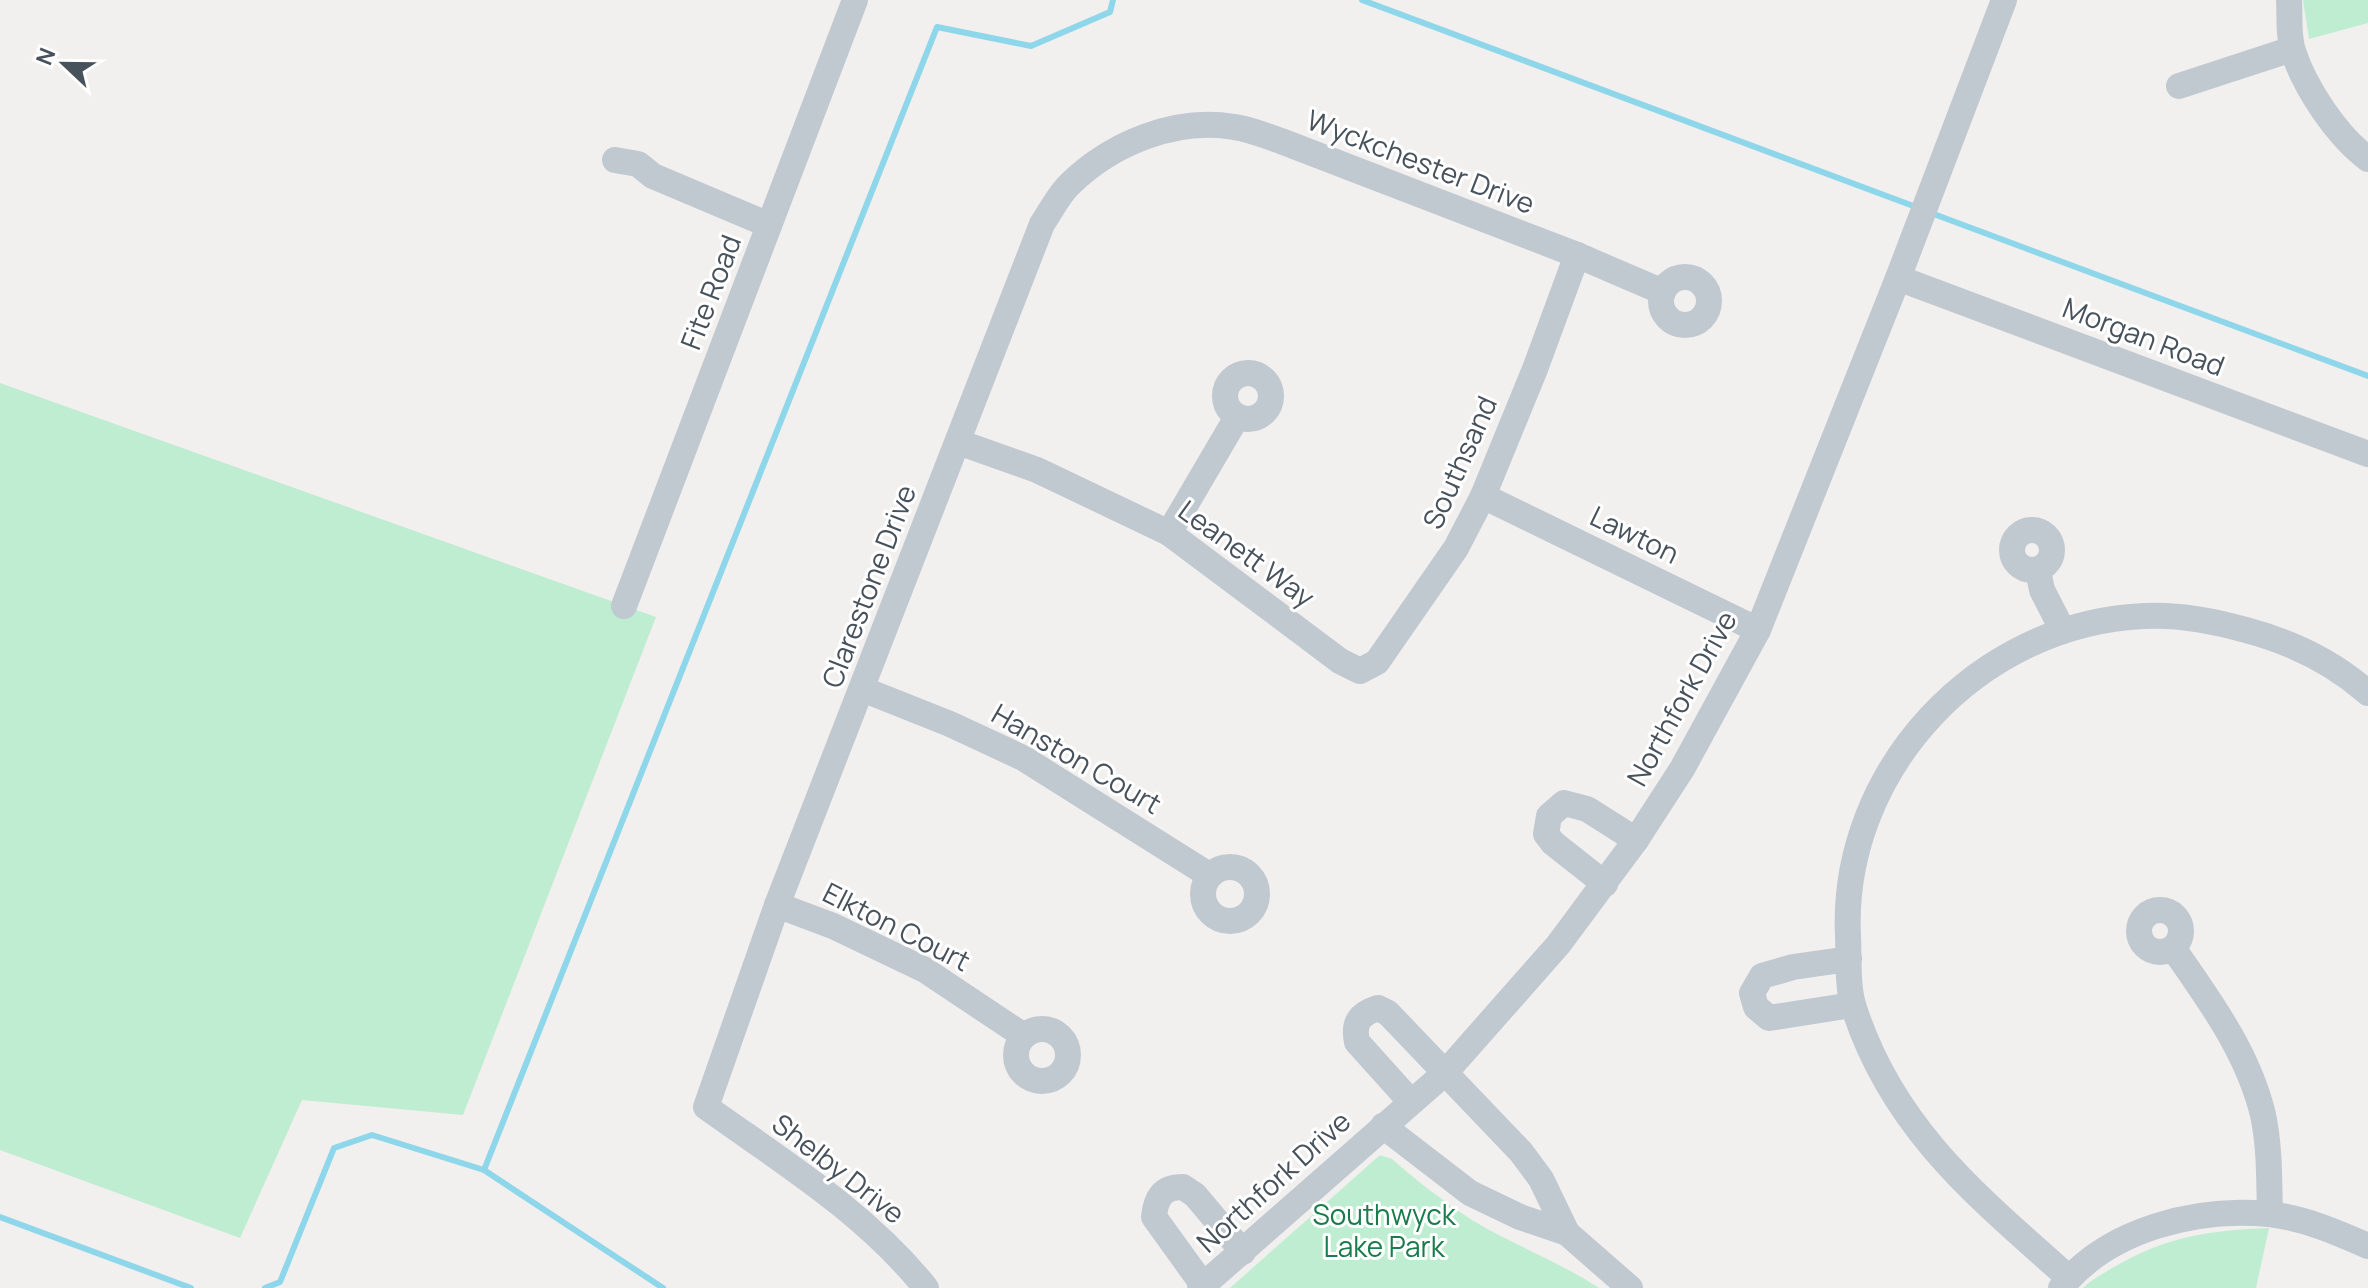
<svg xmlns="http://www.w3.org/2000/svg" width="2368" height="1288" font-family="Manrope,sans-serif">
<rect width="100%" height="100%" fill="#f2efef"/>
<g fill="#bfedd1">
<path d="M 2303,0 L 2368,0 L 2368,23 L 2309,39 Z"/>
<path d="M 0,383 L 656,617 L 463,1115 L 302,1100 L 240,1238 L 0,1150 Z"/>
<path d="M 1380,1155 L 1392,1159 C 1417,1181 1444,1202 1472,1220 C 1513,1245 1558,1261 1599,1288 L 1230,1288 Z"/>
<path d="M 2269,1228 L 2256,1288 L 2083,1288 C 2092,1279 2103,1274 2114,1267 C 2165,1237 2210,1230 2269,1228 Z"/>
</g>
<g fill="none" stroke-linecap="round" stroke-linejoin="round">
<g stroke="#8ed6e9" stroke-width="6">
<path d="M 1362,0 L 1916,207"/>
<path d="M 1931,213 L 2368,376"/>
<path d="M 484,1170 L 937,27 L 1031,46 L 1110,12 L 1113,0"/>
<path d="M 0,1217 L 191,1288"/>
<path d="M 265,1288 L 280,1282 L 334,1148 L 372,1135 L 484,1170 L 663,1288"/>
</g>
<g stroke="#c0c9d0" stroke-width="26">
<path d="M 2289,0 C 2290,16 2288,36 2293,51 C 2305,88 2337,136 2368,159"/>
<path d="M 2179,86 L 2292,49"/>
<path d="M 615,160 L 638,164 L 653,176 L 769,225"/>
<circle cx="1685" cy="301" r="24"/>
<path d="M 1898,278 L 2368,454"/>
<circle cx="1248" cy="396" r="23"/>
<path d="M 958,442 L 1037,470 L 1169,533 L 1340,661 L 1360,671 L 1377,662 L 1456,548 L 1483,496 L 1535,369 L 1577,255"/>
<path d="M 1483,496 L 1758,630"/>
<circle cx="2032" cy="550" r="20"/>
<path d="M 1169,533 L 1237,417"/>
<path d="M 2038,570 L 2042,590 L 2063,631"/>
<path d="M 624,606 L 855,0"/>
<path d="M 862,689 L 950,724 L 1023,758 L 1209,875"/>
<circle cx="1230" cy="894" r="27"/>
<path d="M 1605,884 L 1553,843 L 1546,834 L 1549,816 L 1564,803 L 1587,809 L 1636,840"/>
<path d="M 777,905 L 833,926 L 925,970 L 1024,1036"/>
<circle cx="2160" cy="931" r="21"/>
<path d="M 2173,948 C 2209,1000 2248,1052 2263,1115 C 2270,1147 2269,1182 2270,1214"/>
<path d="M 1849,959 L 1793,967 L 1762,976 L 1752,993 L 1756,1007 L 1769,1018 L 1852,1005"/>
<circle cx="1042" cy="1055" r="26"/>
<path d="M 1411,1102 L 1357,1042 C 1353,1023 1359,1014 1378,1008 L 1388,1013 L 1521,1152 L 1541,1179 L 1567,1233"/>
<path d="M 1383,1126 L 1470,1193 L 1520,1217 L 1567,1233 L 1630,1288"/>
<path d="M 2069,1278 C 1978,1197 1893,1129 1854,1008 C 1847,987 1849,958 1848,936 C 1840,770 1979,623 2144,616 C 2178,614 2214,621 2246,630 C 2291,642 2333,662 2368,693"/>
<path d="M 1203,1285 L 1154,1217 C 1156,1198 1162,1187 1183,1187 L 1195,1195 L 1243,1252"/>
<path d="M 926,1288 C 866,1213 783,1162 706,1107 L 777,905 L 1042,224 C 1051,211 1059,194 1070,184 C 1112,143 1176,117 1234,127 C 1250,129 1266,136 1281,141 L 1577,255 L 1663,292"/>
<path d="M 1200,1288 L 1445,1073 L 1558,945 L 1636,840 L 1682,769 L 1758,630 L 1898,278 L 2004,0"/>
<path d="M 2061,1288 C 2108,1229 2197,1207 2269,1214 C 2304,1218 2336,1232 2368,1246"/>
</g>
</g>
<g text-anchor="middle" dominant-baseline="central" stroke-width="6" stroke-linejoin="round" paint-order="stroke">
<g font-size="28" fill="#48525c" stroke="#fff">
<text transform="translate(1421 161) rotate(21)">Wyckchester Drive</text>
<text transform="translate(710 292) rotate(-69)">Fite Road</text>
<text transform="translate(2144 336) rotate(21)">Morgan Road</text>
<text transform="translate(1459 462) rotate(-66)">Southsand</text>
<text transform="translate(1635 534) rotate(26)">Lawton</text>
<text transform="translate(1247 553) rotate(36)">Leanett Way</text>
<text transform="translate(868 586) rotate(-69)">Clarestone Drive</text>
<text transform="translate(1681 698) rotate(-61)">Northfork Drive</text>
<text transform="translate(1077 758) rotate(30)">Hanston Court</text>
<text transform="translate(897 926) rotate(27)">Elkton Court</text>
<text transform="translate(839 1168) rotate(38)">Shelby Drive</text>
<text transform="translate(1273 1181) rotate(-42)">Northfork Drive</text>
</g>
<g font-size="28" fill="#1a7b4b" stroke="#fff">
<text x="1384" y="1214">Southwyck<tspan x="1384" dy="32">Lake Park</tspan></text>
</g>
</g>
<g transform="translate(64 64) rotate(292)" stroke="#ffffff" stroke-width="6" paint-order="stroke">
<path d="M0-6L14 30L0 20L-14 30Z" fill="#48525c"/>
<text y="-12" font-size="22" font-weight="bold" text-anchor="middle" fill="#48525c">N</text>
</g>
</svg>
